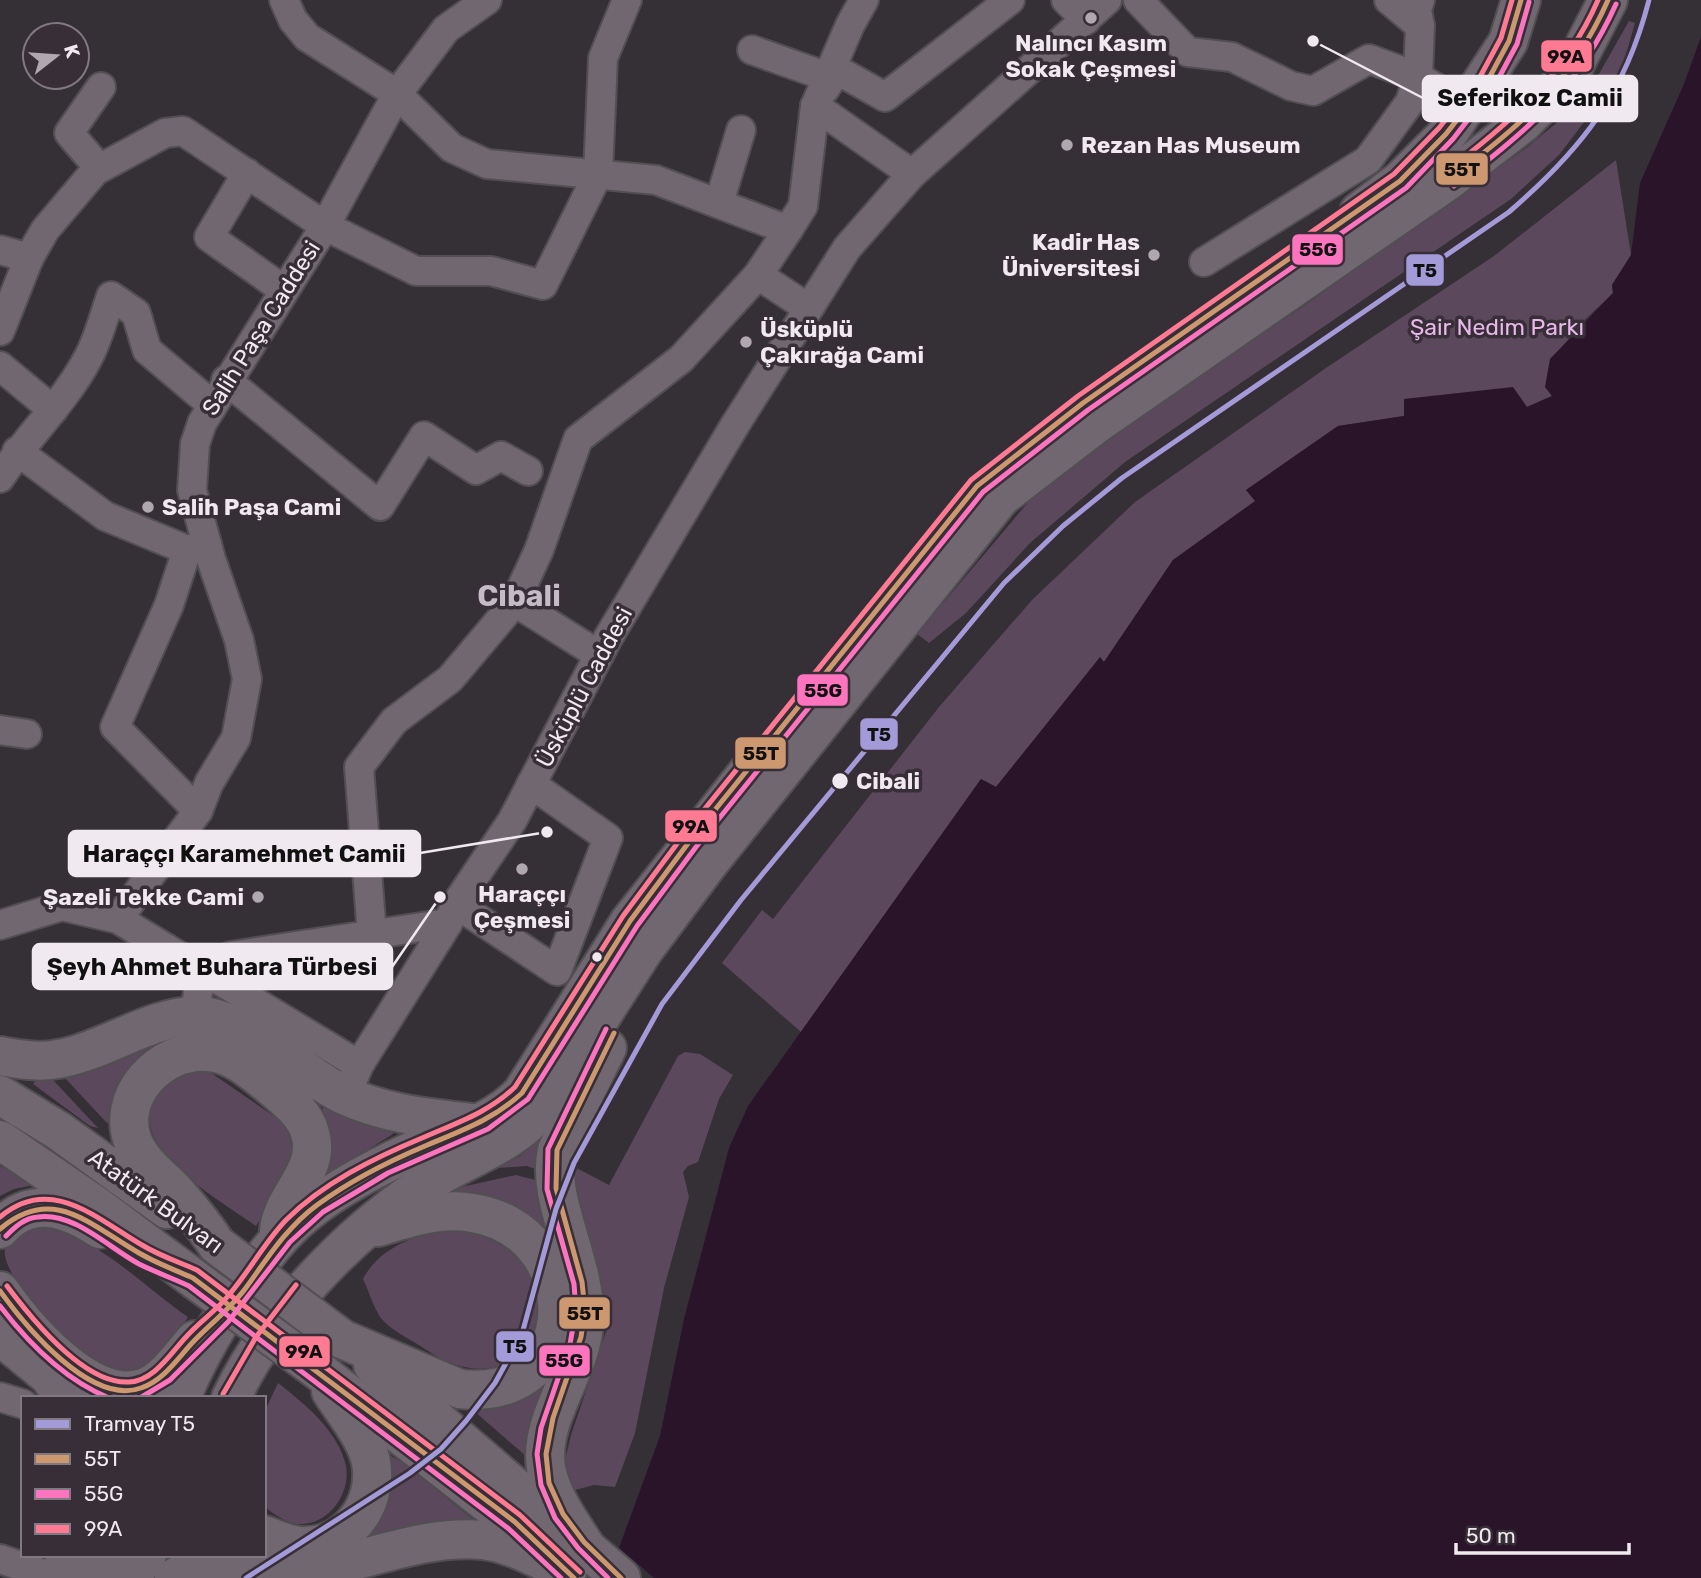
<svg xmlns="http://www.w3.org/2000/svg" width="1701" height="1578" font-family="Rubik,sans-serif">
<rect width="100%" height="100%" fill="#353035"/>
<g fill="#5b485c">
<path d="M 1629,21 L 1635,23 L 1620,75 L 1559,155 L 1511,199 L 1125,462 L 1030,543 L 966,613 L 929,643 L 917,634 L 1030,500 L 1144,413 L 1304,306 L 1526,148 L 1570,112 L 1599,74 Z"/>
<path d="M 1616,160 L 1631,255 L 1612,285 L 1613,293 L 1571,333 L 1552,396 L 1527,407 L 1405,399 L 1404,416 L 1338,426 L 1246,490 L 1256,501 L 1173,560 L 1104,662 L 1100,658 L 996,787 L 981,779 L 801,1032 L 722,963 L 762,910 L 773,919 L 939,707 L 1032,600 L 1135,502 L 1326,368 L 1494,256 Z"/>
<path d="M 155,1044 L 114,1121 L 107,1123 L 64,1077 Z"/>
<path d="M 685,1052 L 700,1054 L 733,1075 L 719,1099 L 698,1162 L 688,1166 L 683,1172 L 689,1197 L 664,1288 L 635,1433 L 615,1487 L 594,1485 L 575,1490 L 564,1464 L 571,1435 L 607,1329 L 607,1308 L 569,1164 L 609,1185 L 678,1056 Z"/>
<path d="M 204,1068 L 281,1121 C 309,1156 276,1195 256,1226 C 222,1201 124,1148 156,1097 C 168,1077 182,1073 204,1068 Z"/>
<path d="M 36,1080 L 54,1081 L 98,1128 L 90,1126 L 33,1084 Z"/>
<path d="M 324,1105 L 391,1127 L 393,1134 L 327,1175 L 332,1151 L 322,1111 Z"/>
<path d="M 545,1134 L 539,1170 L 527,1166 L 497,1168 L 520,1156 Z"/>
<path d="M 0,1166 L 34,1185 L 14,1189 L 0,1196 Z"/>
<path d="M 516,1175 L 543,1182 L 562,1254 C 521,1210 510,1202 450,1193 L 452,1189 Z"/>
<path d="M 26,1226 C 90,1227 138,1283 188,1317 C 178,1333 164,1357 148,1368 C 135,1377 115,1372 102,1367 C 78,1357 0,1276 5,1250 C 7,1240 18,1232 26,1226 Z"/>
<path d="M 447,1229 C 601,1244 539,1428 425,1349 C 412,1340 390,1330 381,1318 C 373,1307 369,1291 363,1279 C 379,1248 415,1235 447,1229 Z"/>
<path d="M 555,1367 L 532,1457 L 526,1456 L 467,1405 Z"/>
<path d="M 278,1383 C 304,1403 339,1432 346,1466 C 351,1495 327,1527 297,1524 C 286,1523 272,1513 264,1506 L 264,1413 Z"/>
<path d="M 380,1449 L 403,1463 L 484,1528 L 339,1551 Z"/>
</g>
<path fill="#29142a" d="M 1701,37 L 1701,1578 L 608,1578 L 660,1436 L 684,1319 L 729,1148 L 748,1106 L 981,779 L 996,787 L 1100,657 L 1104,662 L 1173,560 L 1255,501 L 1246,490 L 1338,426 L 1404,416 L 1404,399 L 1513,387 L 1527,407 L 1552,396 L 1545,387 L 1550,359 L 1613,293 L 1612,285 L 1631,255 L 1640,183 L 1684,84 Z"/>
<path fill="#353035" d="M 617,1546 L 654,1578 L 604,1578 Z"/>
<g fill="none" stroke-linecap="round" stroke-linejoin="round">
<g stroke="#524f52" stroke-width="32">
<g id="street">
<path d="M 284,0 L 293,20 L 307,37 L 397,94 L 452,148 L 487,164 L 656,180 L 788,230"/>
<path d="M 1066,0 L 1086,20"/>
<path d="M 1138,0 L 1188,52 L 1232,57 L 1291,86 L 1313,91 L 1369,59 L 1418,77 L 1468,107"/>
<path d="M 1389,0 L 1420,26"/>
<path d="M 752,50 L 828,77"/>
<path d="M 825,89 L 837,70 L 885,97 L 1010,0"/>
<path d="M 815,106 L 912,174"/>
<path d="M 99,168 L 69,133 L 101,87"/>
<path d="M 247,173 L 209,237 L 284,290"/>
<path d="M 719,203 L 741,130"/>
<path d="M 0,250 L 29,258"/>
<path d="M 1204,262 L 1368,160 L 1410,102 L 1418,77 L 1420,26 L 1417,10 L 1420,0"/>
<path d="M 758,275 L 808,308"/>
<path d="M 0,331 L 29,258 L 45,230 L 95,171 L 165,133 L 183,131 L 325,226 L 416,271 L 491,271 L 543,285 L 598,174 L 603,58 L 627,0"/>
<path d="M 0,366 L 53,410"/>
<path d="M 226,380 L 380,506 L 424,436 L 476,470 L 501,456 L 528,471"/>
<path d="M 17,451 L 105,516 L 187,550"/>
<path d="M 0,478 C 27,436 65,402 88,358 C 98,340 104,316 111,296 L 136,313 L 147,350 L 211,404"/>
<path d="M 515,602 L 599,655"/>
<path d="M 0,730 L 27,734"/>
<path d="M 198,811 L 115,727 L 169,605 L 187,550 L 207,544"/>
<path d="M 456,904 L 557,971 L 608,838 L 531,784"/>
<path d="M 118,919 L 198,811 L 209,783 L 236,738 L 247,679 L 239,640 L 211,559 L 192,490 L 195,444 L 202,423 L 325,226 L 397,94 L 446,29 L 487,0"/>
<path d="M 0,925 L 62,906 L 118,919 L 359,1065"/>
<path d="M 372,935 L 359,767 L 394,721 L 450,679 L 515,602 L 539,550 L 578,439 L 681,359 L 758,275 L 788,230 L 803,206 L 815,106 L 850,25 L 864,0"/>
<path d="M 194,1016 L 202,969 L 231,956 L 448,923"/>
<path d="M 346,1096 L 359,1065 L 448,923 L 456,904 L 512,821 L 608,638 L 735,425 L 847,248 L 912,174 L 1107,0"/>
<path d="M 0,1397 L 23,1404"/>
<path d="M 0,1559 L 56,1578"/>
</g>
</g>
<g stroke="#524f52" stroke-width="42">
<g id="primary">
<path d="M 1359,212 L 1400,181 L 1450,131 L 1508,42 L 1521,0"/>
<path d="M 0,1056 C 19,1059 39,1063 58,1059 C 102,1052 152,1016 195,1016 C 245,1015 299,1074 344,1095 C 384,1114 430,1118 473,1123"/>
<path d="M 0,1095 L 59,1131 L 167,1209"/>
<path d="M 0,1140 L 98,1207 L 193,1278"/>
<path d="M 0,1229 C 30,1195 67,1207 100,1229"/>
<path d="M 217,1245 C 204,1225 190,1208 174,1190 C 161,1177 144,1164 135,1146 C 112,1098 161,1047 209,1052 C 234,1054 254,1073 273,1088 C 287,1100 305,1114 310,1133 C 322,1170 281,1197 279,1231"/>
<path d="M 0,1291 C 28,1331 100,1416 154,1383 C 171,1372 182,1354 195,1340"/>
<path d="M 0,1336 L 49,1376 L 64,1398"/>
<path d="M 342,1339 L 460,1389 C 587,1403 588,1232 473,1213 C 441,1207 408,1218 378,1227"/>
<path d="M 373,1365 L 621,1578"/>
<path d="M 319,1371 L 548,1551"/>
<path d="M 181,1398 C 203,1343 259,1251 305,1214 C 335,1189 375,1168 410,1152 C 449,1134 492,1125 522,1093 L 630,921 L 752,767"/>
<path d="M 231,1398 C 269,1317 347,1235 422,1186 C 463,1159 510,1147 542,1109 L 643,951 L 708,864 L 1001,497 L 1099,422 L 1449,180 L 1523,123 L 1561,84 L 1575,64 L 1608,0"/>
<path d="M 264,1535 C 275,1539 288,1545 301,1546 C 346,1548 379,1505 371,1462 C 366,1437 344,1412 331,1391"/>
<path d="M 587,1549 C 571,1523 552,1499 546,1468 C 538,1418 582,1371 584,1323 C 588,1264 545,1201 557,1150 L 607,1048"/>
<path d="M 58,1578 L 68,1555"/>
<path d="M 91,1578 L 109,1555"/>
<path d="M 130,1578 L 147,1555"/>
<path d="M 174,1578 C 205,1558 254,1574 290,1572 C 355,1568 416,1534 483,1540 C 512,1543 541,1561 567,1572"/>
</g>
</g>
<use href="#street" stroke="#706770" stroke-width="28"/>
<use href="#primary" stroke="#716771" stroke-width="38"/>
<g stroke="#524f52" stroke-width="42" stroke-linecap="butt">
<g id="primary-bridge">
<path d="M 217,1245 L 342,1339"/>
<path d="M 193,1278 L 319,1371"/>
</g>
</g>
<use href="#primary-bridge" stroke="#716771" stroke-width="38"/>
<g stroke="#372e37" stroke-width="10">
<g id="bus-1">
<path d="M 1449,179 C 1520,127 1572,82 1608,0"/>
<path d="M 614,1033 L 557,1150 L 556,1188 L 582,1282 L 585,1310 L 581,1337 L 553,1418 L 546,1454 L 549,1483 L 563,1514 L 584,1542 L 621,1578"/>
<path d="M 0,1229 C 53,1184 90,1225 139,1253 C 156,1263 175,1270 193,1278 L 515,1522 L 574,1578"/>
<path d="M 0,1291 C 26,1327 91,1406 141,1388 C 164,1380 177,1359 193,1342 C 210,1324 229,1310 245,1289 C 267,1259 286,1228 317,1205 C 350,1181 387,1162 425,1146 C 460,1131 493,1120 522,1093 L 630,921 L 689,842 L 977,486 L 1083,403 L 1400,181 L 1446,134 L 1488,80 L 1509,41 L 1521,0"/>
</g>
</g>
<g stroke="#372e37" stroke-width="10">
<g id="bus-2">
<path d="M 1454,186 C 1526,133 1579,87 1616,4"/>
<path d="M 606,1029 L 548,1149 L 547,1189 L 574,1284 L 576,1310 L 570,1344 L 541,1428 L 537,1454 L 541,1485 L 555,1518 L 578,1548 L 608,1578"/>
<path d="M 6,1236 C 15,1227 24,1218 38,1217 C 74,1212 109,1248 139,1264 C 155,1272 172,1278 189,1286 L 509,1529 L 561,1578"/>
<path d="M 0,1306 C 29,1344 65,1380 109,1398"/>
<path d="M 140,1398 L 170,1380 L 228,1322 L 290,1242 L 323,1212 L 388,1173 L 488,1129 L 528,1099 L 637,926 L 696,847 L 983,492 L 1088,410 L 1406,188 L 1453,139 L 1495,85 L 1517,44 L 1529,2"/>
</g>
</g>
<g stroke="#372e37" stroke-width="10">
<g id="bus-3">
<path d="M 1444,173 C 1509,124 1565,76 1598,0"/>
<path d="M 0,1217 C 51,1174 97,1219 142,1245 C 160,1256 179,1262 197,1270 L 520,1515 L 580,1572"/>
<path d="M 7,1286 C 31,1318 84,1385 129,1382 C 154,1381 170,1354 186,1337 C 199,1322 215,1312 228,1296 C 249,1272 264,1243 286,1220 C 323,1183 374,1158 422,1138 C 456,1123 488,1113 515,1087 L 623,916 L 682,837 L 971,480 L 1078,396 L 1394,174 L 1439,128 L 1481,75 L 1501,38 L 1512,0"/>
<path d="M 223,1394 L 256,1337 L 296,1285"/>
</g>
</g>
<use href="#bus-1" stroke="#cd976f" stroke-width="5"/>
<use href="#bus-2" stroke="#fc73be" stroke-width="5"/>
<use href="#bus-3" stroke="#fe7a93" stroke-width="5"/>
<g stroke="#372e37" stroke-width="10">
<path id="tram-1" d="M 246,1578 L 410,1473 L 441,1449 L 466,1421 L 495,1383 L 522,1334 L 556,1209 L 574,1163 L 662,1004 L 741,900 L 1004,583 L 1063,526 L 1122,478 L 1509,212 C 1582,149 1625,94 1649,0"/>
</g>
<use href="#tram-1" stroke="#a39ad8" stroke-width="5"/>
</g>
<g fill="#afa9af" stroke="#372e37" stroke-width="2.5">
<circle cx="1091" cy="18" r="7"/>
<circle cx="1067" cy="145" r="7"/>
<circle cx="1154" cy="255" r="7"/>
<circle cx="746" cy="342" r="7"/>
<circle cx="148" cy="507" r="7"/>
<circle cx="522" cy="869" r="7"/>
<circle cx="258" cy="897" r="7"/>
</g>
<g fill="#f0eaf0" stroke="#372e37" stroke-width="2.5">
<circle cx="840" cy="781" r="9"/>
<circle cx="597" cy="957" r="6"/>
</g>
<g text-anchor="middle" dominant-baseline="central" stroke-width="7" stroke-linejoin="round" paint-order="stroke">
<g font-size="23" font-weight="bold" fill="#f0eaf0" stroke="#372e37" text-anchor="start">
<text x="1091" y="43" text-anchor="middle">Nalıncı Kasım<tspan x="1091" dy="26">Sokak Çeşmesi</tspan></text>
<text x="1081" y="145">Rezan Has Museum</text>
<text x="1140" y="242" text-anchor="end">Kadir Has<tspan x="1140" dy="26">Üniversitesi</tspan></text>
<text x="760" y="329">Üsküplü<tspan x="760" dy="26">Çakırağa Cami</tspan></text>
<text x="162" y="507">Salih Paşa Cami</text>
<text x="522" y="894" text-anchor="middle">Haraççı<tspan x="522" dy="26">Çeşmesi</tspan></text>
<text x="244" y="897" text-anchor="end">Şazeli Tekke Cami</text>
</g>
<g font-size="23" fill="#e8b8ea" stroke="#372e37">
<text x="1497" y="327">Şair Nedim Parkı</text>
</g>
<g font-size="23" fill="#f0eaf0" stroke="#372e37">
<text transform="translate(261 328) rotate(-58)">Salih Paşa Caddesi</text>
<text transform="translate(584 687) rotate(-62)">Üsküplü Caddesi</text>
<text transform="translate(156 1201) rotate(36)">Atatürk Bulvarı</text>
</g>
<g font-size="23" font-weight="bold" fill="#f0eaf0" stroke="#372e37" text-anchor="start">
<text x="856" y="781">Cibali</text>
</g>
<g font-size="30" font-weight="bold" fill="#c5bac5" stroke="#372e37">
<text x="519" y="596">Cibali</text>
</g>
</g>
<path fill="none" stroke="#f0eaf0" stroke-width="2.5" d="M1313 41L1423 98M547 832L420 853M440 897L392 967"/>
<g fill="#f0eaf0" stroke="#372e37" stroke-width="2.5">
<circle cx="1313" cy="41" r="7"/>
<circle cx="547" cy="832" r="7"/>
<circle cx="440" cy="897" r="7"/>
</g>
<g fill="#f0eaf0" stroke="#f0eaf0" stroke-width="2.5">
<rect x="1423" y="76" width="214" height="45" rx="7"/>
<rect x="69" y="831" width="351" height="45" rx="7"/>
<rect x="33" y="944" width="359" height="45" rx="7"/>
</g>
<g font-size="24" text-anchor="middle" font-weight="bold" fill="#111">
<text x="1530" y="106">Seferikoz Camii</text>
<text x="244" y="862">Haraççı Karamehmet Camii</text>
<text x="212" y="975">Şeyh Ahmet Buhara Türbesi</text>
</g>
<g stroke="#372e37" stroke-width="2.5">
<rect x="1540" y="39" width="53" height="34" rx="7" fill="#fe7a93"/>
<rect x="1435" y="152" width="54" height="34" rx="7" fill="#cd976f"/>
<rect x="1291" y="233" width="53" height="33" rx="7" fill="#fc73be"/>
<rect x="1405" y="253" width="40" height="34" rx="7" fill="#a39ad8"/>
<rect x="796" y="673" width="53" height="34" rx="7" fill="#fc73be"/>
<rect x="859" y="717" width="40" height="34" rx="7" fill="#a39ad8"/>
<rect x="734" y="736" width="53" height="34" rx="7" fill="#cd976f"/>
<rect x="664" y="809" width="54" height="34" rx="7" fill="#fe7a93"/>
<rect x="558" y="1296" width="53" height="34" rx="7" fill="#cd976f"/>
<rect x="495" y="1330" width="40" height="33" rx="7" fill="#a39ad8"/>
<rect x="278" y="1335" width="53" height="33" rx="7" fill="#fe7a93"/>
<rect x="538" y="1344" width="53" height="33" rx="7" fill="#fc73be"/>
</g>
<g font-size="19" text-anchor="middle" font-weight="bold" fill="#111">
<text x="1566" y="63">99A</text>
<text x="1462" y="176">55T</text>
<text x="1318" y="256">55G</text>
<text x="1425" y="277">T5</text>
<text x="823" y="697">55G</text>
<text x="879" y="741">T5</text>
<text x="761" y="760">55T</text>
<text x="691" y="833">99A</text>
<text x="585" y="1320">55T</text>
<text x="515" y="1353">T5</text>
<text x="304" y="1358">99A</text>
<text x="564" y="1367">55G</text>
</g>
<rect x="21" y="1396" width="245" height="161" fill="#372e37" stroke="#817981" stroke-width="2"/>
<rect x="35" y="1419" width="35" height="10" fill="#a39ad8" stroke="#817981" stroke-width="2"/>
<text x="84" y="1431" font-size="21" fill="#f0eaf0">Tramvay T5</text>
<rect x="35" y="1454" width="35" height="10" fill="#cd976f" stroke="#817981" stroke-width="2"/>
<text x="84" y="1466" font-size="21" fill="#f0eaf0">55T</text>
<rect x="35" y="1489" width="35" height="10" fill="#fc73be" stroke="#817981" stroke-width="2"/>
<text x="84" y="1501" font-size="21" fill="#f0eaf0">55G</text>
<rect x="35" y="1524" width="35" height="10" fill="#fe7a93" stroke="#817981" stroke-width="2"/>
<text x="84" y="1536" font-size="21" fill="#f0eaf0">99A</text>
<g transform="translate(56 56) rotate(73)"><circle r="33" fill="#372e37" stroke="#817981" stroke-width="2"/>
<path d="M0-5L12 26L0 18L-12 26Z" fill="#afa9af"/>
<text y="-10" font-size="19" font-weight="bold" text-anchor="middle" fill="#f0eaf0">K</text>
</g>
<path d="M1456 1543v10h173v-10" fill="none" stroke="#f0eaf0" stroke-width="3.5"/>
<text x="1466" y="1543" font-size="21" fill="#f0eaf0" stroke="#372e37" stroke-width="5" paint-order="stroke">50 m</text>
</svg>
